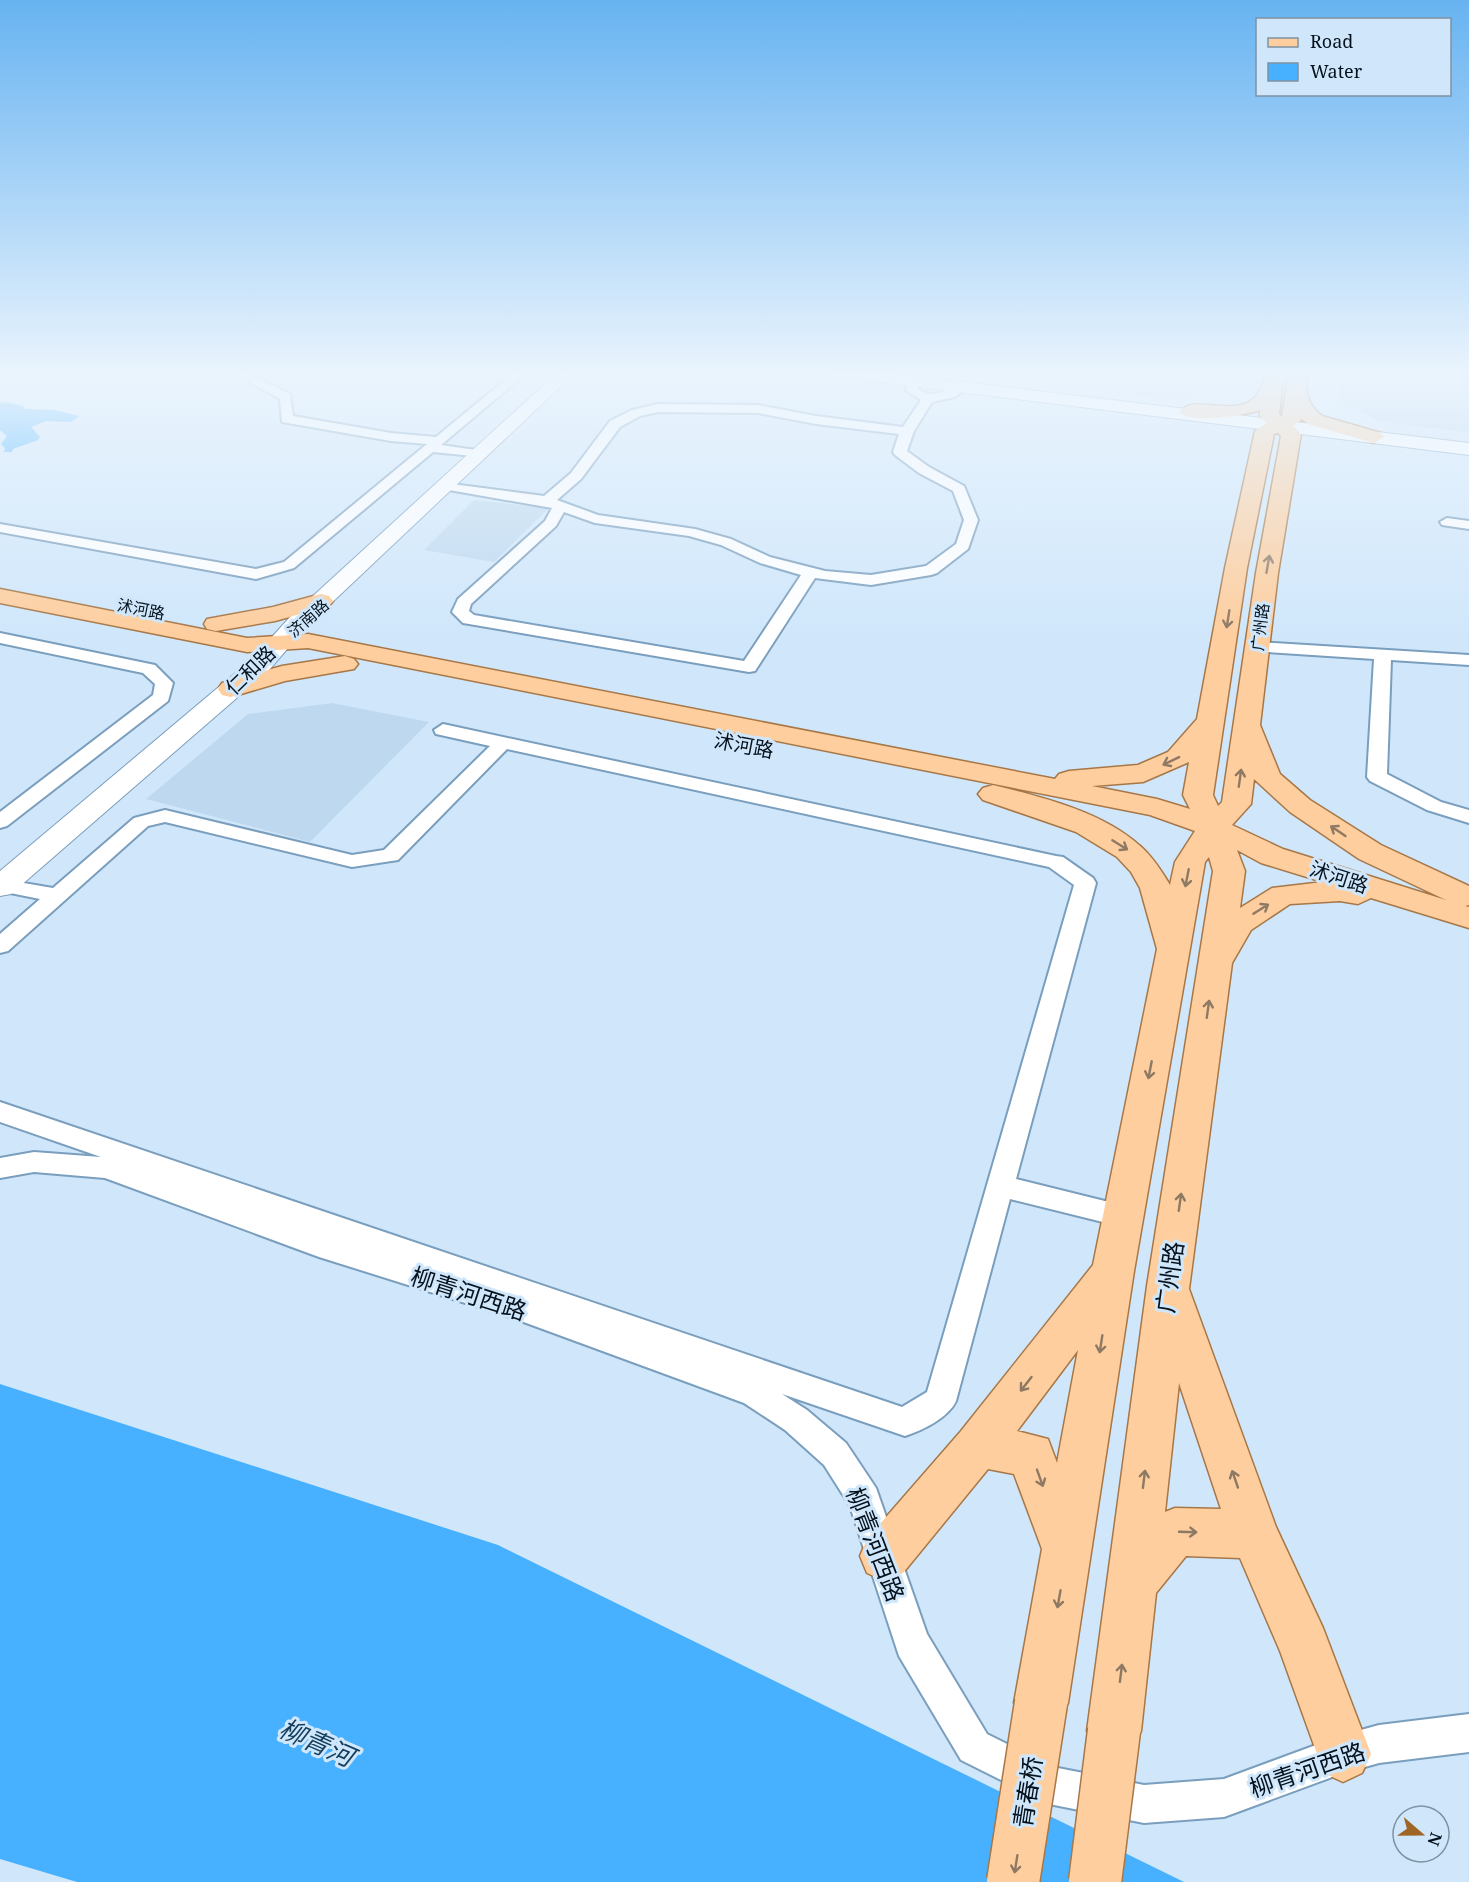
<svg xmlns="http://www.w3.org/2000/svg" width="1469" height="1882" font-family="'Noto Serif','Noto Sans SC',serif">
<rect width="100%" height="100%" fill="#d0e7fb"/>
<g fill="#bed9ef">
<path d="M 926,371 L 1224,371 L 1219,389 L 1177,400 Z"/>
<path d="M 1342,371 L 1469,371 L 1469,433 L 1379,421 L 1339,401 Z"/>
<path d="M 474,500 L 549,508 L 494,562 L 424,550 Z"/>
<path d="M 332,703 L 429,722 L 310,842 L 146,799 L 248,714 Z"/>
</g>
<g fill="#47b1ff">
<path d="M 6,402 L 23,406 L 25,409 L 54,410 L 79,416 L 71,422 L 46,421 L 31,427 L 40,437 L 38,440 L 13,449 L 12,452 L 4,452 L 5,448 L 1,444 L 7,436 L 0,430 L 0,403 Z"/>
<path d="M 0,1384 L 498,1545 L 1184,1882 L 77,1882 L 0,1859 Z"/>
</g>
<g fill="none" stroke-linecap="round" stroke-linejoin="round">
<g stroke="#7a9ebd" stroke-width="4">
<g id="street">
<path d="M 229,371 L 244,371 L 290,394 L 293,416 L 391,433 L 436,437 L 516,371 L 529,371 L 441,445 L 483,451 L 483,457 L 433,452 L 294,568 L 256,579 L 0,532 L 0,524 L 256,569 L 284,562 L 427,444 L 391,441 L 282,422 L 280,399 Z"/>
<path d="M 915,377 L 921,381 L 918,389 C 935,401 946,388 962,383 L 968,387 L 955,397 L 932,402 L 914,431 L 907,451 L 929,467 L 964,486 L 978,520 L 968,549 L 937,573 L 931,575 L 871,585 L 815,578 L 755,671 L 749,672 L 469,624 L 463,623 L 452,612 L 458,599 L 545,521 L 552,508 L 449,490 L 442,486 L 444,483 L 544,496 L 571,473 L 610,421 L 632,410 L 658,404 L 758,405 L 816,416 L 903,427 L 921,400 L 906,390 L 911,378 ZM 658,412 L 758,413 L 816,424 L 899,434 L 893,452 L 895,455 L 919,473 L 953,491 L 964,520 L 956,544 L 926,566 L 871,575 L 825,571 L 770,557 L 731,539 L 695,529 L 598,515 L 557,500 L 581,479 L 620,427 L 640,416 ZM 564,512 L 595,523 L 689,536 L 721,545 L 760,563 L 801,575 L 744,661 L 474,615 L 469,611 L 471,604 L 556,526 Z"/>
<path d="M 1447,518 L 1469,521 L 1469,529 L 1442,525 L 1440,522 Z"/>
<path d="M 0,633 L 155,665 L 173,683 L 168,701 L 7,826 L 0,828 L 0,812 L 153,695 L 155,684 L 143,673 L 0,643 Z"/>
<path d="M 1257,642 L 1469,655 L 1469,665 L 1391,660 L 1387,774 L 1441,802 L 1469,810 L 1469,823 L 1427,810 L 1370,781 L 1367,777 L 1374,659 L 1251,651 L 1248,647 Z"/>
<path d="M 443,724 L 1056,856 L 1063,857 L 1093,878 L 1096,883 L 1016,1179 L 1133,1208 L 1137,1216 L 1133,1224 L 1123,1227 L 1010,1199 L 956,1401 C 948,1418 923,1430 905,1436 L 782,1394 L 807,1410 L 846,1443 L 876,1488 L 927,1634 L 987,1734 L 1053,1767 L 1144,1785 L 1224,1779 L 1343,1735 L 1379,1725 L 1469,1714 L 1469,1752 L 1379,1763 L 1343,1773 L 1224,1817 L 1144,1823 L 1049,1804 L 961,1760 L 899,1656 L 850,1506 L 824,1465 L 785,1430 L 744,1403 L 510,1317 L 319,1257 L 105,1178 L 34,1172 L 0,1178 L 0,1158 L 34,1152 L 101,1157 L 0,1122 L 0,1102 L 902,1407 L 927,1392 L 1074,885 L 1049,867 L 507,749 L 398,860 L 352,867 L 165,822 L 148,826 L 8,951 L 0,953 L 0,934 L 40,899 L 0,891 L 0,879 L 53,888 L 134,818 L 165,810 L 352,855 L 384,850 L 490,746 L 436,734 L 434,730 Z"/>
</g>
</g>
<g stroke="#7a9ebd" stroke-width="2">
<g id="secondary">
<path d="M 559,371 L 577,371 L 306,627 L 270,669 L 11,894 L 0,896 L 0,871 L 252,659 L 290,617 Z"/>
<path d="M 823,371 L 870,371 L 1469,443 L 1469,455 L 831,376 Z"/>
</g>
</g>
<g stroke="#a77747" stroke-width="3">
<g id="primary">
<path d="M 1266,371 L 1284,371 L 1279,414 L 1282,417 L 1289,371 L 1307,371 C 1306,390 1305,403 1322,416 L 1381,433 L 1384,437 L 1374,443 L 1308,424 L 1302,419 L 1293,426 L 1301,434 L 1278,573 L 1260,725 L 1280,774 L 1310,800 L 1381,845 L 1469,886 L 1469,905 L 1465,906 L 1469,907 L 1469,928 L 1371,898 L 1358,904 L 1340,901 L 1290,904 L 1251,930 L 1232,963 L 1189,1289 L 1276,1527 L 1323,1628 L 1371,1754 L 1362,1773 L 1343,1782 L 1324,1773 L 1280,1651 L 1240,1558 L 1186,1556 L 1156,1593 L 1141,1731 L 1133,1750 L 1114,1758 L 1095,1750 L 1087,1731 L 1147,1286 L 1213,871 L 1209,857 L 1205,862 L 1134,1271 L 1068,1703 L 1060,1722 L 1041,1730 L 1022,1722 L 1014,1703 L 1042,1549 L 1014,1474 L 988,1469 L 903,1573 L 885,1581 L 867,1573 L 860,1556 L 867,1539 L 961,1431 L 1093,1265 L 1157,949 L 1140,888 L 1131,872 L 1117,857 L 1076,832 L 983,800 L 978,794 L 983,788 L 993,785 C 1041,797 1101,811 1139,845 C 1152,856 1161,870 1170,885 L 1175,862 L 1195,831 L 1150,815 L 308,648 L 247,652 L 0,603 L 0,589 L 247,638 L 308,634 L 1055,779 L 1059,774 L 1069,771 L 1138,765 L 1168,752 L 1197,719 L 1225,568 L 1255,431 L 1267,423 L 1260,416 L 1260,410 C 1246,415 1189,425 1180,412 C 1196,388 1257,434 1266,371 ZM 1278,433 L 1281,436 L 1256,573 L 1222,802 L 1218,806 L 1213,795 L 1247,568 L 1274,434 ZM 1189,762 L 1183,795 L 1190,809 L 1157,799 L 1092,786 L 1143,782 ZM 1254,779 L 1290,812 L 1359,859 L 1446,900 L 1283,849 L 1232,825 L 1251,804 ZM 1237,850 L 1261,863 L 1323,882 L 1272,888 L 1240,908 L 1245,871 ZM 1078,1350 L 1057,1463 L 1048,1439 L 1017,1431 ZM 1179,1383 L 1221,1509 L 1175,1508 L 1165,1512 Z"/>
<path d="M 321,594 L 329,596 L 333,601 L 329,606 L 275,621 L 216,631 L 207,629 L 204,624 L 207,619 L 273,607 Z"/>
<path d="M 345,656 L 354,659 L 358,664 L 354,669 L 285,681 L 231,697 L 222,695 L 218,689 L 222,683 L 282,666 Z"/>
</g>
</g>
<use href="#street" fill="#fff" fill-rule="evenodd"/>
<use href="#secondary" fill="#fff" fill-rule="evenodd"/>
<use href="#primary" fill="#fece9e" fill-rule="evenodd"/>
<g stroke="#a77747" stroke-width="55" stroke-linecap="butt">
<g id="primary-bridge">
<path d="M 1013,1882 L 1041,1703"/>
<path d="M 1095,1882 L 1114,1731"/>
</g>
</g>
<use href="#primary-bridge" stroke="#fece9e" stroke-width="52"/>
</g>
<defs><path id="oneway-shaft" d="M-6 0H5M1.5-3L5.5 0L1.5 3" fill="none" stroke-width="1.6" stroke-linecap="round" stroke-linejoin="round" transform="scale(1.5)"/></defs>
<g stroke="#8e7964">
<use href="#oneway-shaft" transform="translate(1268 564) rotate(-80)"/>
<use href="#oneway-shaft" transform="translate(1228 619) rotate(99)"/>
<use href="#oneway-shaft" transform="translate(1171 761) rotate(154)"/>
<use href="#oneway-shaft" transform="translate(1240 778) rotate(-82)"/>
<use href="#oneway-shaft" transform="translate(1338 831) rotate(-146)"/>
<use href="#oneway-shaft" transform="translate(1120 845) rotate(32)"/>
<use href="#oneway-shaft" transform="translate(1187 878) rotate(101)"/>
<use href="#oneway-shaft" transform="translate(1261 909) rotate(-32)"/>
<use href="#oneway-shaft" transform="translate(1208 1009) rotate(-82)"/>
<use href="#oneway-shaft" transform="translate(1150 1070) rotate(101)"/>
<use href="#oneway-shaft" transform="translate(1180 1202) rotate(-82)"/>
<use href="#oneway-shaft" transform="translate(1101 1344) rotate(99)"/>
<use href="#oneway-shaft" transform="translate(1026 1384) rotate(128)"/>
<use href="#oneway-shaft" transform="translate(1040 1478) rotate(70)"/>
<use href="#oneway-shaft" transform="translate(1144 1479) rotate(-83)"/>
<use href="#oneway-shaft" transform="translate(1235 1479) rotate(-109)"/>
<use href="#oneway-shaft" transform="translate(1188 1532) rotate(2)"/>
<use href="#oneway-shaft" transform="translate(1059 1599) rotate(100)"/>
<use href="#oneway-shaft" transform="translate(1121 1673) rotate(-83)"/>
<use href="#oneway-shaft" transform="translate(1016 1864) rotate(99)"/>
</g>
<linearGradient id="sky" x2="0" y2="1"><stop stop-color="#67b3f1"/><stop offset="0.59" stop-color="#eaf4fd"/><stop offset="1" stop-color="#eaf4fd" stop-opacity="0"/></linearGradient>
<rect width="1469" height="634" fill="url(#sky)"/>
<g text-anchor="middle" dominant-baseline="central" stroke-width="6" stroke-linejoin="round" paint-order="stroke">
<g font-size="16" fill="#05121d" stroke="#d0e7fb">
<text transform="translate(141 609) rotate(11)">沭河路</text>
<text transform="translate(308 618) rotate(-41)">济南路</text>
<text transform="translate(1260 627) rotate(-83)">广州路</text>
</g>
<g font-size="20" fill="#05121d" stroke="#d0e7fb">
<text transform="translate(250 670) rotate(-44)">仁和路</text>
<text transform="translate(744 745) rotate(11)">沭河路</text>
<text transform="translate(1339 877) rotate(18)">沭河路</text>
</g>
<g font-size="24" fill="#05121d" stroke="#d0e7fb">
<text transform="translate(1169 1277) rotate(-82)">广州路</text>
<text transform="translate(469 1293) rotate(18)">柳青河西路</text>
<text transform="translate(876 1544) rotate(69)">柳青河西路</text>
<text transform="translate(1307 1769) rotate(-19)">柳青河西路</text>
<text transform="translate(1027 1792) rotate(-81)">青春桥</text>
</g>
<g font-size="26" font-style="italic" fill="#143e5d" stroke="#d0e7fb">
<text transform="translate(317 1742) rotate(24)">柳青河</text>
</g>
</g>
<rect x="1256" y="18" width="195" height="78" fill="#d0e7fb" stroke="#7f92a2" stroke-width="1.5"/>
<rect x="1268" y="38" width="30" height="9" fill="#fece9e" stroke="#7f92a2" stroke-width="1.5"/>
<text x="1310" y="48" font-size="18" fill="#05121d">Road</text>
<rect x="1268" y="63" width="30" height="18" fill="#47b1ff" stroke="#7f92a2" stroke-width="1.5"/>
<text x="1310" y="78" font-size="18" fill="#05121d">Water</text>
<g transform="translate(1421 1834) rotate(110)"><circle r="28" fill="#d0e7fb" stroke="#7f92a2" stroke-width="1.5"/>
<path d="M0-4.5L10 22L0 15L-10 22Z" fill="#9f6525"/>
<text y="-9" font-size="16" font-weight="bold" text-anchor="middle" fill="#05121d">N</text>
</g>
</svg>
